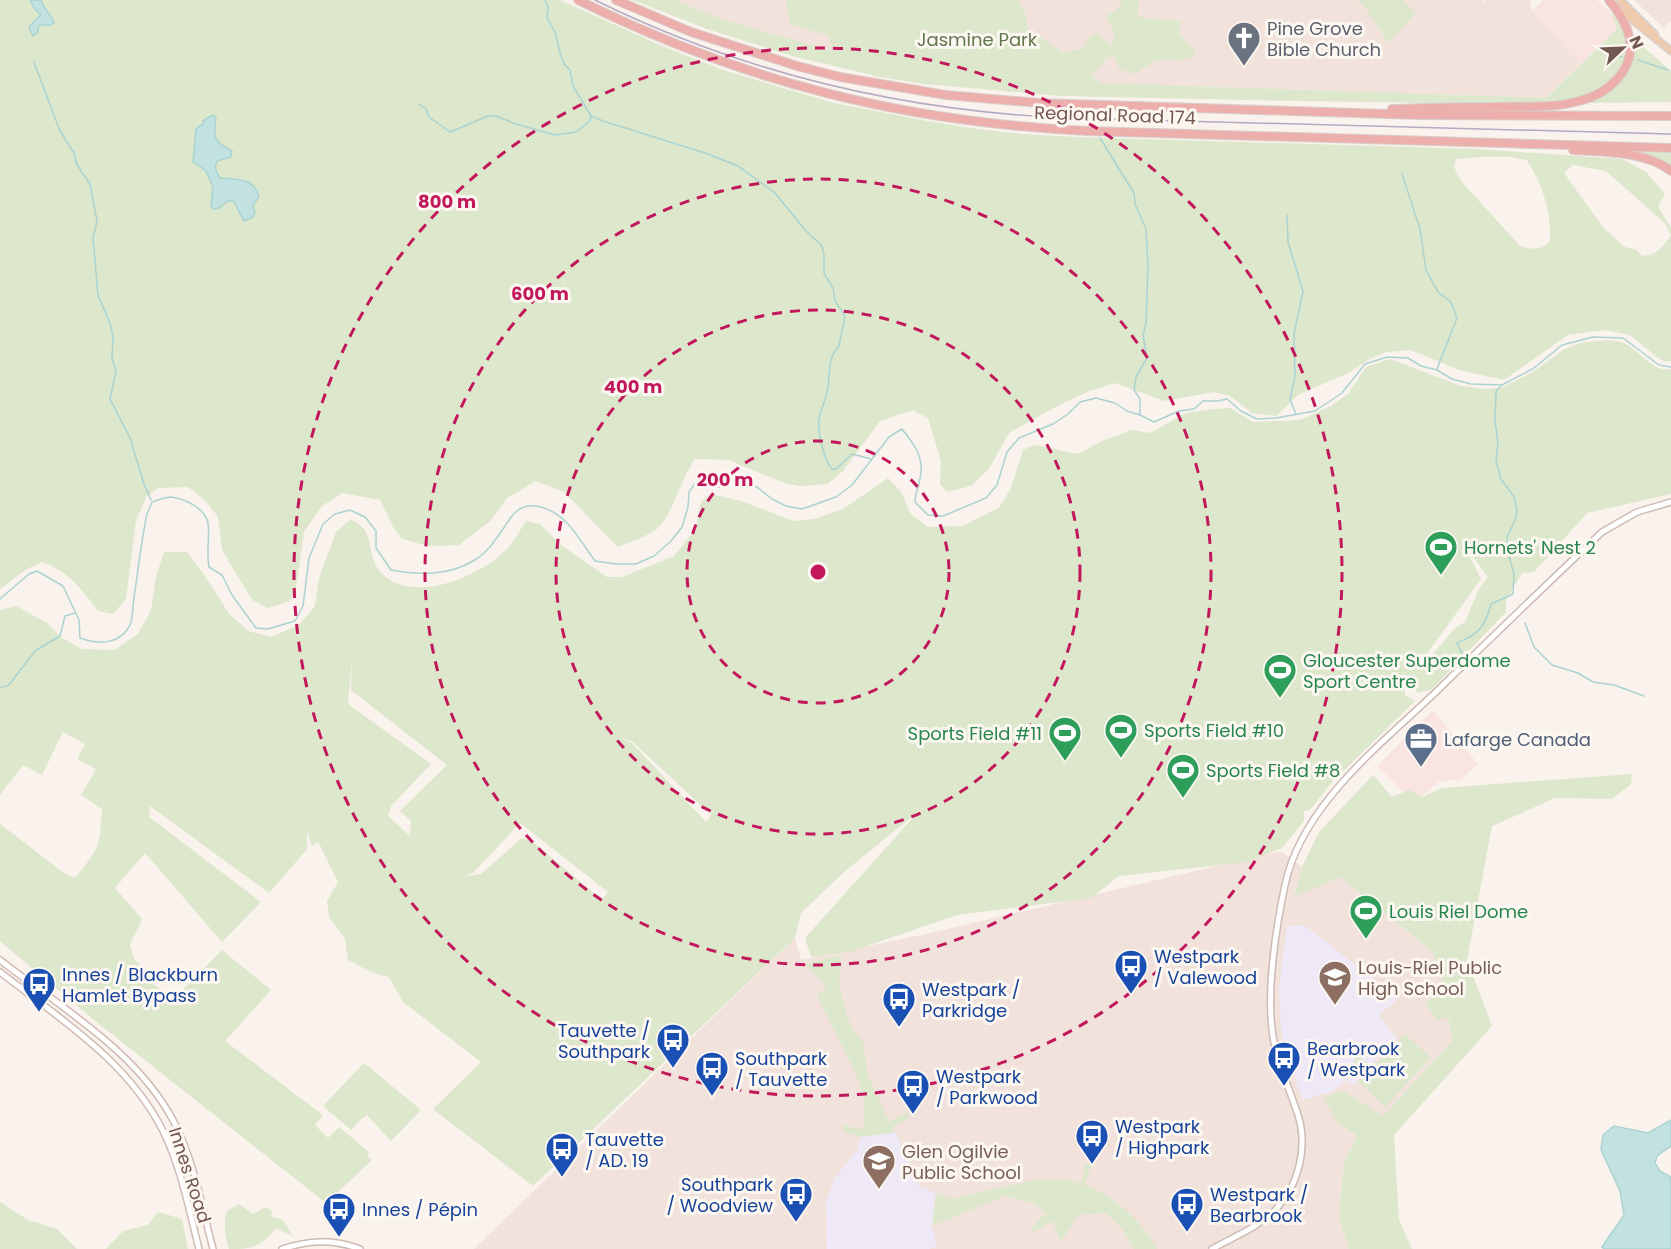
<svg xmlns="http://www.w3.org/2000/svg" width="1671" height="1249" font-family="Poppins,sans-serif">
<rect width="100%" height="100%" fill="#faf2ec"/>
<g fill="#f1e3db">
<path d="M 675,0 L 1483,0 L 1484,2 L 1487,0 L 1530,0 L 1532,11 L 1580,64 L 1546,98 L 1102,83 L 832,51 L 724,20 Z"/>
<path d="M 1634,0 L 1671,0 L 1671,21 L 1664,28 Z"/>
<path d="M 1281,851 L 1302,867 L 1294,896 L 1340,877 L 1434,952 L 1444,987 L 1425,1003 L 1448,1017 L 1453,1040 L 1383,1117 L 1342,1090 L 1337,1122 L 1357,1136 L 1344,1162 L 1339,1218 L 1349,1249 L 474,1249 L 795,938 L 801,960 L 926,934 Z"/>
</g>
<g fill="#f9e4e1">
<path d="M 1543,0 L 1597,0 L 1612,14 L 1618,28 L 1580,64 L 1532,11 Z"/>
<path d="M 1433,710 L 1478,764 L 1460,780 L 1440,781 L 1423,795 L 1407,796 L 1377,766 Z"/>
</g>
<g fill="#efe8f7">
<path d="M 1304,925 L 1399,998 L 1379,1015 L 1397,1039 L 1371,1064 L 1354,1085 L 1346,1080 L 1333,1091 L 1303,1100 L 1286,1056 L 1281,1029 L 1279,987 L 1287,927 Z"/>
<path d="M 895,1132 L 920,1187 L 936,1193 L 932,1226 L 937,1246 L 929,1249 L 827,1249 L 826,1200 L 835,1178 L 857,1150 L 861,1137 Z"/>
</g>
<g fill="#dce7cb" fill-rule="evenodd">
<path d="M 0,0 L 560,0 L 662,46 L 726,71 L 834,103 L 927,121 L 977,129 L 1023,134 L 1076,137 L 1476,149 L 1622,159 L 1646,172 L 1665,194 L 1658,206 L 1671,228 L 1671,361 L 1667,362 L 1658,358 L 1630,335 L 1605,330 L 1568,335 L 1504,380 L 1459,370 L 1411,350 L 1386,352 L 1370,359 L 1348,373 L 1298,395 L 1276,416 L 1252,413 L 1230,396 L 1214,392 L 1164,401 L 1115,383 L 1087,392 L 1059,405 L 1009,433 L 989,469 L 971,486 L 947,492 L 940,484 L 941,461 L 928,418 L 913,410 L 880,421 L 843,471 L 827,484 L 800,486 L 784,483 L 729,460 L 695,459 C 680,479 672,520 653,532 C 642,538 629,542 618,547 L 564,492 L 536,481 L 507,498 L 490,521 L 459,545 L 428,546 L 402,539 L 393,527 L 380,500 L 342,493 L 322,506 L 304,532 L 296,588 L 290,601 L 268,608 L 252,600 L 222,550 L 218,517 L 206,501 L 188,487 L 158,488 L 147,496 L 136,520 L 126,599 L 113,614 L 98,611 C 82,589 68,571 42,562 L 25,570 L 0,589 ZM 1481,157 L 1511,157 L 1527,160 C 1543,186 1551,210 1550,241 C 1539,251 1534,250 1520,246 L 1461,181 L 1454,167 L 1456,159 ZM 1573,165 L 1606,171 L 1657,216 L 1666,225 L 1671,235 C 1663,246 1657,256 1642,256 L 1635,249 L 1624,247 L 1603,227 L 1564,173 Z"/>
<path d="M 633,0 L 675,0 L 724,20 L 832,51 L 829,36 L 790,24 L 786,0 L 1018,0 L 1026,14 L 1028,28 L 1062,52 L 1083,49 L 1089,38 L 1097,33 L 1111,46 L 1115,35 L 1106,16 L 1116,10 L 1123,0 L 1139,0 L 1137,16 C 1152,22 1167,16 1182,23 L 1179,26 L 1180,35 L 1196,52 C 1187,64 1177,58 1164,59 C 1153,60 1144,69 1134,74 L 1119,69 L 1115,57 L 1106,57 L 1104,63 L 1091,75 L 1102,83 L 1546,98 L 1617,29 L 1612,14 L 1623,27 L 1627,40 L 1627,55 L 1616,78 L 1588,96 L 1557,102 L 1503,104 L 1298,101 L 1060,96 L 924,84 L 880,77 L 792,56 L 707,29 Z"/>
<path d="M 1358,0 L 1403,0 L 1416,13 L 1388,43 L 1367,10 Z"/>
<path d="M 1633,38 L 1671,71 L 1671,102 L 1588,103 C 1625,88 1627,75 1633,38 Z"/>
<path d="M 1629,149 L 1671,151 L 1671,167 L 1660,159 Z"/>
<path d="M 1607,340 C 1613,341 1621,341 1626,344 C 1640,351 1653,373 1671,369 L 1671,494 L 1587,513 L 1534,572 L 1522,573 L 1506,600 L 1506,612 L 1432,689 L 1418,693 L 1412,687 L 1409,677 L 1405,683 L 1405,695 L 1415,701 L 1333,781 L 1310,810 L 1304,811 L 1304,821 L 1282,848 L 1247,862 L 1119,876 L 1091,898 L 957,915 L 849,952 L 811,957 L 805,938 L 919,811 L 844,872 L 801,913 L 795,938 L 533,1186 L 433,1109 L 481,1062 L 403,1002 L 389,977 L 373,973 L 348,960 L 345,939 L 329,917 L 327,901 L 338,882 L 318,841 L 312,846 L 307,831 L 307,849 L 269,893 L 150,806 L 149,817 L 261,902 L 222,942 L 145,853 L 115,888 L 142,919 L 130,945 L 134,959 L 155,976 L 149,981 L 174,999 L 222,950 L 271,990 L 225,1041 L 323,1115 L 315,1125 L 328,1138 L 339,1127 L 369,1152 L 367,1155 L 372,1160 L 326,1203 L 94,1020 L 0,941 L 0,824 L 64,873 L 75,878 C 99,849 100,847 102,809 L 81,795 L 96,769 L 77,759 L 85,744 L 63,732 L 42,775 L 23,765 L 0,795 L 0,610 L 16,606 L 47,623 L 62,638 L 82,649 L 114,650 L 138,634 L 151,610 L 156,577 L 164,552 L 187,552 L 203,573 L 229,614 L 248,631 L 271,637 L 299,625 L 315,606 L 319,578 L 336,532 L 351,519 C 355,522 362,526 365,530 C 372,543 369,559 381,573 C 413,605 478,577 505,551 C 514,542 520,530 526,521 L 540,524 L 561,545 L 607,577 L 622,577 L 674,556 L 695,530 L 701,502 L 711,494 L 741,501 L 794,521 L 814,519 L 843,509 L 888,478 L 901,492 L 911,514 L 928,527 L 963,526 L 999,508 L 1011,488 L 1023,450 L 1034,445 L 1078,454 L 1104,440 L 1132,430 L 1150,433 L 1186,413 L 1214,409 L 1230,408 L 1253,422 L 1300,420 L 1331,406 L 1348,394 L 1366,367 L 1390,359 L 1461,386 L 1483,389 L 1501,388 L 1533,372 L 1563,350 L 1580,343 ZM 1463,543 L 1488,577 L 1478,591 L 1465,622 L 1455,628 L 1432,655 L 1418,666 L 1481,579 ZM 352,658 L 351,690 L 447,765 L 400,811 L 411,821 L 410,836 L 388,816 L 391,806 L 431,764 L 348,704 ZM 618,737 L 633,742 L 710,814 L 715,809 L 706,822 L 632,743 ZM 520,823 L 608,892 L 602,900 L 532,841 L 522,838 L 481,874 L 466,876 L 474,872 Z"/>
<path d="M 1632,774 L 1631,784 L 1612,799 L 1555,798 L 1492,826 L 1467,960 L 1492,1026 L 1394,1135 L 1399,1220 L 1412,1249 L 1349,1249 L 1339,1218 L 1344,1162 L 1357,1136 L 1337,1122 L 1324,1098 L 1342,1090 L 1383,1116 L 1453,1040 L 1448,1017 L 1437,1020 L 1425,1003 L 1444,987 L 1433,952 L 1340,877 L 1294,897 L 1302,867 L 1319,832 L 1373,775 L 1392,797 L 1409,790 L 1422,797 L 1442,788 Z"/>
<path d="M 841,955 L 839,984 L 846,1012 L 852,1028 L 863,1042 L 868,1076 L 889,1121 L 908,1113 L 910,1118 L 892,1127 L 895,1132 L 861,1137 L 842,1131 L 844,1125 L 863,1130 L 865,1103 L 857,1076 L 817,996 L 827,986 L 805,964 Z"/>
<path d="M 1405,1034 L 1431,1058 L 1385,1107 L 1359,1082 Z"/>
<path d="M 1358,1056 L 1368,1063 L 1356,1078 L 1347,1071 Z"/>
<path d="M 364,1063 L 421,1110 L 391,1141 L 367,1115 L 359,1121 L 351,1130 L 323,1106 Z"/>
<path d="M 879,1152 L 884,1159 L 882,1160 L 884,1167 C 879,1175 872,1177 866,1170 L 866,1159 Z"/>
<path d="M 1086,1164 L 1092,1165 L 1084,1185 C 1114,1196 1143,1221 1157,1249 L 1134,1249 L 1122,1229 L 1106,1213 L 1078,1215 L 1061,1242 L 1052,1221 L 1034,1232 L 1031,1228 L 1046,1213 L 1033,1203 L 1005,1196 L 932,1226 L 936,1193 L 952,1199 L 1038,1179 L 1070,1180 L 1080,1184 Z"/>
<path d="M 0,1202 L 28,1220 L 57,1229 L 77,1249 L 0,1249 Z"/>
<path d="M 239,1204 L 253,1214 L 265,1207 L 271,1210 L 273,1217 L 283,1220 L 293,1236 L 276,1228 C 261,1247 252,1249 229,1249 C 225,1238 223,1222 227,1211 Z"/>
<path d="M 158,1212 L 182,1219 L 188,1249 L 106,1249 L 123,1231 L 148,1225 Z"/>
</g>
<g fill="#c2e2e1" stroke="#aad3d1" stroke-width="1.5">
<path d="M 30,0 L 41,0 C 43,9 51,13 54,23 L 51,25 L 40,25 L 38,28 L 38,32 L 33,36 L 29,27 L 41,15 L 35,9 Z"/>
<path d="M 213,115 L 216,117 C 213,138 213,141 232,151 L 231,157 L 217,161 C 214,168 216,172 220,178 C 236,179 254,178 259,196 L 253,206 L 255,213 L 253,217 L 244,221 L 234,202 L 228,201 L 219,208 L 214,209 L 211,207 L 213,187 L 206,171 L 193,162 L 196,129 L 203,124 L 204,120 Z"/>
<path d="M 1671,1120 L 1671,1146 L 1657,1156 L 1655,1163 L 1660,1171 L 1671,1177 L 1671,1249 L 1604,1249 L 1602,1247 L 1624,1215 L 1620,1191 L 1601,1150 L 1603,1135 L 1614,1126 L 1648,1133 Z"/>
</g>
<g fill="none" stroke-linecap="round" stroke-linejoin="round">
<g stroke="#aad3d1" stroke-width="1.5">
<path d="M 545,0 L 548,7 L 547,18 L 555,32 L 560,53 L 564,64 L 570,70 L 573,86 L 591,116 L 603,121 L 705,153 L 738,166 L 775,193 L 806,231 L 822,246 L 824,255 L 824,273 L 833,288 L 835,301 L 845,316 L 839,346 C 828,356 830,373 828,387 C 827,398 821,408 819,419 C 817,432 824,460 832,469 L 836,469 L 852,454 L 871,459"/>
<path d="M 1608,55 L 1622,57"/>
<path d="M 1638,60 L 1668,70"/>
<path d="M 34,62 L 60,131 L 74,153 L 77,165 L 90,184 L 97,221 L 93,238 L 98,295 L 110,323 L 113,336 L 112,359 L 116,371 L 110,399 L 130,438 L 144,484 L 151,500"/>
<path d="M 419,104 L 426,109 L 429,117 L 450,132 L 488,116 L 496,116 L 516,124 L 555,135 L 576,132 L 590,121 L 591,116"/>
<path d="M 1100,138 L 1134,193 L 1135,204 L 1146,229 L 1148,266 L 1146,323 L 1143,335 L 1147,358 L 1136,377 L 1134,390 L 1140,399 L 1140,415"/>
<path d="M 1402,174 L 1420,229 L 1426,270 L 1438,292 L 1451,302 L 1457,318 L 1437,369"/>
<path d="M 1287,215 L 1288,242 L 1303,291 L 1294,334 L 1295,376 L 1290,400 L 1296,414"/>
<path d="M 0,599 L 29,574 L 37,571 L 63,586 L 79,620 L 80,638 C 96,644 116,645 127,630 C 134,621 132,608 134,598 C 138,570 141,542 147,514 L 152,502 C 158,500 165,497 171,497 C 185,499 205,508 208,523 C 210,537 206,551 209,567 L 222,575 L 232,595 L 256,628 L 268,629 L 295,621 L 303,606 L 309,558 L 323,524 L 335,514 L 350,510 L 365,517 L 376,531 L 376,548 L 391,570 C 419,575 448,576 473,561 C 492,550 499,533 512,516 C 518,508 527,505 536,506 C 565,510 579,539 595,561 L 616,564 L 636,564 L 654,556 L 671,541 L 682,527 L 688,507 L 689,492 L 699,478 L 712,474 L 757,487 L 772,499 L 786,506 L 802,509 L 836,497 L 852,485 L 889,437 L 902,429 C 914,444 925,458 920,478 C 919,487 915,493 915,502 L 928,515 L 943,516 L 986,498 L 997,485 L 1007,452 L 1019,438 L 1053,424 L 1068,414 L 1080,402 L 1096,398 L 1115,403 L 1127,411 L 1140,415 L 1154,422 L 1179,411 L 1194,409 L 1203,401 L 1217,401 L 1227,399 L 1241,411 L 1257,419 L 1276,418 L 1315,411 L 1342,393 L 1365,364 L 1387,357 L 1408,358 L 1421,366 L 1437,370 L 1452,379 L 1471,384 L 1502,385 L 1534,368 L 1562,345 L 1593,337 L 1623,338 L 1659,365 L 1671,367"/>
<path d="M 1525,623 L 1534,647 L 1552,665 L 1578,673 L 1593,682 L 1614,685 L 1644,696"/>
<path d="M 1463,655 L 1457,643 C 1479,634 1485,627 1491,604 L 1513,594 L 1514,574 L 1508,553 L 1507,537 L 1516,518 L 1517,509 L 1514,497 L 1501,479 L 1496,461 L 1498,443 L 1495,420 L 1496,391 L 1501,386"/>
<path d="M 0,688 L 9,685 L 35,651 L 60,636 L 65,616 L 75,613"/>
</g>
<g stroke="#cebbb5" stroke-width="8">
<g id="tertiary">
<path d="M 282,1249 C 309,1240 333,1239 360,1249"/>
<path d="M 1212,1249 C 1231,1238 1263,1225 1277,1208 C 1299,1184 1308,1147 1298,1115 C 1289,1087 1275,1059 1272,1029 C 1267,987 1276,927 1285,885 C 1302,804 1382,744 1439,689 C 1493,636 1547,584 1602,532 L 1637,512 L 1671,502"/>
</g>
</g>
<g stroke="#d0bab3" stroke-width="8">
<g id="secondary">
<path d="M 0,960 C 61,1008 137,1051 174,1122 C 194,1161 202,1207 213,1249"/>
<path d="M 0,972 C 60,1019 128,1061 163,1131 C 181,1167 189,1210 199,1249"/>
</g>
</g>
<g stroke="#d8d0ce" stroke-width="9">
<g id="primary">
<path d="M 1620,0 L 1655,35"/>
<path d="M 1618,8 L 1671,51"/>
</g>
</g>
<g stroke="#d8d0ce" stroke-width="10">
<g id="motorway">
<path d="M 578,0 C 743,82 904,122 1087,131 L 1671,148"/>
<path d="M 616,0 L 691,32 L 797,66 L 840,77 L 946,95 L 1039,103 L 1418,115 L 1671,116"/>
<path d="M 1392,109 C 1426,108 1459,107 1493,107 C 1522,106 1551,109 1579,101 C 1608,94 1637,69 1629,36 C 1626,22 1618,11 1609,0"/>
<path d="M 1573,150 C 1604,152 1645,151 1671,171"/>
</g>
</g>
<use href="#tertiary" stroke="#fff" stroke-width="5"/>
<use href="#secondary" stroke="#fff" stroke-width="5"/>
<use href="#primary" stroke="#f0caad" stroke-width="6"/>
<use href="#motorway" stroke="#ecafab" stroke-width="8"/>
<path stroke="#b3aac4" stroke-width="1.5" d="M 595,0 C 743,73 904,111 1068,118 L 1671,134"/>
</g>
<g fill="none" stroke="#c2185b" stroke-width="3" stroke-dasharray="10 8">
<circle cx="818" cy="572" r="131"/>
<circle cx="818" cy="572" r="262"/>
<circle cx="818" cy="572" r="393"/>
<circle cx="818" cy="572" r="524"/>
</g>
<defs>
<g id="church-pin" transform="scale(1.725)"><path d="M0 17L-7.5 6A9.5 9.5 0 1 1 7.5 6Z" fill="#6b7280" stroke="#fdf7f2"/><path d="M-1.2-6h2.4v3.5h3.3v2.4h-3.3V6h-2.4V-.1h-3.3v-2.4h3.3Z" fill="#fff"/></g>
<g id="stadium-pin" transform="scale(1.725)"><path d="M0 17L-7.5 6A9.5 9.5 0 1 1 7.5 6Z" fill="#2e9e5b" stroke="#fdf7f2"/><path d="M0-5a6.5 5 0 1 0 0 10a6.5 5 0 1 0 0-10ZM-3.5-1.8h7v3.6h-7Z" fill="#fff"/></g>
<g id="office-pin" transform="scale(1.725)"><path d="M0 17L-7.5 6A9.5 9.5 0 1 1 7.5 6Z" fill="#5c6f8a" stroke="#fdf7f2"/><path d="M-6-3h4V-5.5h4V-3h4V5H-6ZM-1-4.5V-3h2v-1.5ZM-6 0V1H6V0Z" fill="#fff"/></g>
<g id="bus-pin" transform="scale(1.725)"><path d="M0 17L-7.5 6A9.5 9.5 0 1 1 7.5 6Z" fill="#1a4fb4" stroke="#fdf7f2"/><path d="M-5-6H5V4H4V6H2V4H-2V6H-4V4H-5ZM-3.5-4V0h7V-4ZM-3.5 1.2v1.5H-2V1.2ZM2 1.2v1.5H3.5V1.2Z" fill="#fff"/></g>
<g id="school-pin" transform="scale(1.725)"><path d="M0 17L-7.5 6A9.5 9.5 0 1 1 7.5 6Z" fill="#8d6e63" stroke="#fdf7f2"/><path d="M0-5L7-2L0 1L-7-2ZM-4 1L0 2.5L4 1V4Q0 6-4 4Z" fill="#fff"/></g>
</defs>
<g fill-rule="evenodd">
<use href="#church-pin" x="1244" y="38"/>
<use href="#stadium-pin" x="1441" y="547"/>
<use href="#stadium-pin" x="1280" y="670"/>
<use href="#stadium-pin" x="1121" y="730"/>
<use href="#stadium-pin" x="1065" y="733"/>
<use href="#office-pin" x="1421" y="739"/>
<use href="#stadium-pin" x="1183" y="770"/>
<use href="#stadium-pin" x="1366" y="911"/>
<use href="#bus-pin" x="1131" y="966"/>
<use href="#school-pin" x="1335" y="977"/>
<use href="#bus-pin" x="39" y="984"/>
<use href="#bus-pin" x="899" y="999"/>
<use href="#bus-pin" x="673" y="1040"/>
<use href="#bus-pin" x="1284" y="1058"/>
<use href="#bus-pin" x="712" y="1068"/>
<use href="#bus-pin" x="913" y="1086"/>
<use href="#bus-pin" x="1092" y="1136"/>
<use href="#bus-pin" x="562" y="1149"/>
<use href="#school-pin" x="879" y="1161"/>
<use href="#bus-pin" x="796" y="1194"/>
<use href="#bus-pin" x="1187" y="1204"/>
<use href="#bus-pin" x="339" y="1209"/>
</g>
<g text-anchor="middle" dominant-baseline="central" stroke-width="6" stroke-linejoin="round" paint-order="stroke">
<g font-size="18" fill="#5b616d" stroke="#fdf7f2" text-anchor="start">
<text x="1267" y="28">Pine Grove<tspan x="1267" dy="21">Bible Church</tspan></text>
</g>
<g font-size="18" fill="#60774b" stroke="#fdf7f2">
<text x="977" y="39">Jasmine Park</text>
</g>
<g font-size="18" fill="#735751" stroke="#fdf7f2">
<text transform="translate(1115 115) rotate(2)">Regional Road 174</text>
<text transform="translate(190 1175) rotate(72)">Innes Road</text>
</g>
<g font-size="18" fill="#27864d" stroke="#fdf7f2" text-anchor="start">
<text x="1464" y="547">Hornets' Nest 2</text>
<text x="1303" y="660">Gloucester Superdome<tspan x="1303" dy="21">Sport Centre</tspan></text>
<text x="1144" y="730">Sports Field #10</text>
<text x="1042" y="733" text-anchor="end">Sports Field #11</text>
<text x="1206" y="770">Sports Field #8</text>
<text x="1389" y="911">Louis Riel Dome</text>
</g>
<g font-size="18" fill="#4e5e75" stroke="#fdf7f2" text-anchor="start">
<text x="1444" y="739">Lafarge Canada</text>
</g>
<g font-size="18" fill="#164399" stroke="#fdf7f2" text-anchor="start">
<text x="1154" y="956">Westpark<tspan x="1154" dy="21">/ Valewood</tspan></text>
<text x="62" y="974">Innes / Blackburn<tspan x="62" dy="21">Hamlet Bypass</tspan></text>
<text x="922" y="989">Westpark /<tspan x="922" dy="21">Parkridge</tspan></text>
<text x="650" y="1030" text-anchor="end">Tauvette /<tspan x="650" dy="21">Southpark</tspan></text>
<text x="1307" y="1048">Bearbrook<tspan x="1307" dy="21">/ Westpark</tspan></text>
<text x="735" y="1058">Southpark<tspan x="735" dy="21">/ Tauvette</tspan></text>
<text x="936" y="1076">Westpark<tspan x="936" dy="21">/ Parkwood</tspan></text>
<text x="1115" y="1126">Westpark<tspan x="1115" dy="21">/ Highpark</tspan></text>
<text x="585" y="1139">Tauvette<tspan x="585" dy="21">/ AD. 19</tspan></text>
<text x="773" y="1184" text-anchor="end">Southpark<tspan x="773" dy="21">/ Woodview</tspan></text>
<text x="1210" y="1194">Westpark /<tspan x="1210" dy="21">Bearbrook</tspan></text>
<text x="362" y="1209">Innes / Pépin</text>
</g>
<g font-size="18" fill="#785e54" stroke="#fdf7f2" text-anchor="start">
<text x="1358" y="967">Louis-Riel Public<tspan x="1358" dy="21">High School</tspan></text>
<text x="902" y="1151">Glen Ogilvie<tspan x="902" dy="21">Public School</tspan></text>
</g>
</g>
<circle cx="818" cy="572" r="9" fill="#c2185b" stroke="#fdf7f2" stroke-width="3"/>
<g font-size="18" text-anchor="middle" font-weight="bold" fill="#c2185b" stroke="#fdf7f2" stroke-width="6" stroke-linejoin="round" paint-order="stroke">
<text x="447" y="208">800 m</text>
<text x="540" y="300">600 m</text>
<text x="633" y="393">400 m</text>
<text x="725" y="486">200 m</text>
</g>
<g transform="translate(1623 48) rotate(67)" stroke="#fdf7f2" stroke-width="4.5" paint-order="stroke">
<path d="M0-4.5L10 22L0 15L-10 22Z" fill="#735751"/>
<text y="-9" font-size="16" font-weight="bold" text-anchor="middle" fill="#735751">N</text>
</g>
</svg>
